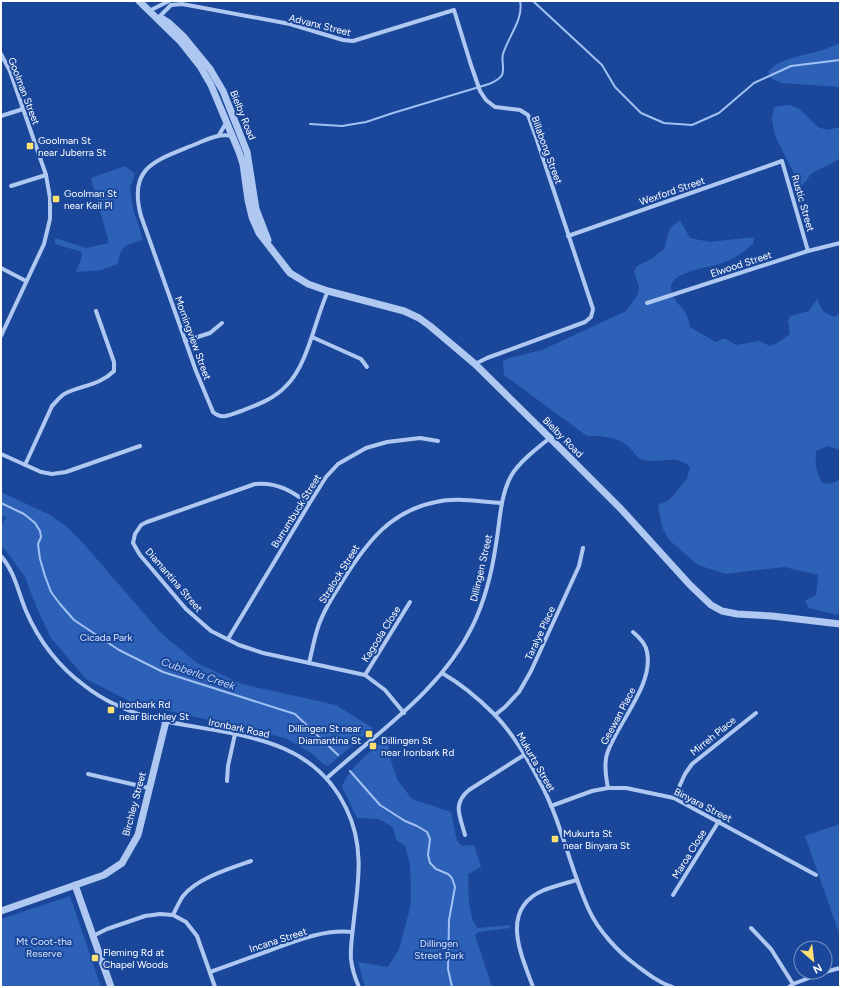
<svg xmlns="http://www.w3.org/2000/svg" width="841" height="988" font-family="Figtree,sans-serif">
<rect width="100%" height="100%" fill="#1a479a"/>
<g fill="#2d60b7">
<path d="M 840,43 L 840,87 L 781,83 L 771,78 L 768,72 C 778,58 807,55 823,50 C 829,48 834,45 840,43 Z"/>
<path d="M 789,105 L 798,108 L 818,127 L 827,130 L 840,127 L 840,159 L 812,173 L 801,187 L 775,136 L 772,119 L 774,107 Z"/>
<path d="M 125,166 L 135,174 L 130,188 L 133,209 L 143,240 C 126,245 120,245 118,264 L 101,270 L 76,272 L 81,259 L 82,252 L 55,244 L 55,238 L 86,248 L 109,243 L 91,178 Z"/>
<path d="M 680,220 L 690,238 L 710,242 L 754,237 L 753,244 C 744,252 734,259 722,263 C 710,268 669,271 671,289 C 672,299 680,305 685,312 C 688,316 689,322 690,327 L 716,342 L 725,338 L 736,345 L 759,341 L 770,346 L 779,342 L 790,334 L 788,320 L 790,316 L 809,311 L 817,299 L 823,311 L 834,317 L 840,313 L 840,450 L 827,446 L 816,451 C 815,462 816,474 823,483 L 831,484 L 839,480 L 840,477 L 840,613 L 836,615 L 809,608 L 805,601 L 816,595 L 818,575 L 784,567 L 725,574 L 698,565 L 669,540 L 662,527 L 658,505 L 669,500 L 687,479 L 690,467 C 676,453 660,464 643,460 C 636,458 635,453 630,448 C 620,437 601,436 587,436 L 504,375 L 503,361 L 509,358 L 542,350 L 626,311 L 638,294 L 639,287 L 634,272 L 637,266 L 653,258 L 664,249 L 670,228 Z"/>
<path d="M 1,492 L 52,516 L 68,528 L 82,542 L 161,633 L 197,663 L 242,684 L 336,705 L 373,728 L 328,766 L 323,764 L 313,754 L 287,739 L 258,731 L 133,703 L 86,679 L 51,638 L 38,611 L 25,577 L 6,551 L 1,546 L 1,526 L 6,518 L 1,515 Z"/>
<path d="M 387,738 L 392,765 L 398,781 L 412,799 L 451,812 L 457,841 L 462,846 L 474,845 L 481,867 L 468,874 C 469,889 467,918 478,928 L 510,925 L 510,928 L 478,932 L 475,935 L 492,987 L 365,987 L 358,962 L 388,967 L 399,949 L 409,912 L 411,898 L 410,865 L 405,846 L 396,840 L 393,827 L 378,819 L 357,818 L 342,787 C 350,766 370,752 387,738 Z"/>
<path d="M 840,824 L 840,936 L 805,836 Z"/>
<path d="M 70,896 L 101,987 L 1,987 L 1,919 Z"/>
</g>
<g fill="none" stroke-linecap="round" stroke-linejoin="round">
<g stroke="#a2c1f3" stroke-width="2">
<path d="M 533,1 L 602,65 L 615,87 L 641,113 L 664,123 L 692,125 L 719,113 L 754,83 L 791,66 L 840,60"/>
<path d="M 310,124 L 342,126 L 366,122 L 393,113 L 489,84 C 494,82 499,80 502,75 C 505,69 501,61 503,54 C 508,37 524,19 520,1"/>
<path d="M 1,503 L 24,514 L 35,523 L 40,531 L 41,537 L 38,544 L 40,559 L 45,576 L 51,592 L 60,604 L 74,620 L 119,650 L 163,672 L 295,714 L 338,755"/>
<path d="M 350,771 L 380,805 L 405,821 L 417,826 L 427,832 L 430,839 L 428,855 L 430,863 L 436,869 L 448,874 L 452,878 L 455,887 L 449,920 L 448,969 L 452,987"/>
</g>
<g stroke="#afc8f1" stroke-width="4">
<path d="M 149,11 L 169,1"/>
<path d="M 159,17 L 171,5 L 182,4 L 290,24 L 343,40 L 353,41 L 454,10 L 471,65 L 480,91 L 486,100 L 495,107 L 520,110 L 528,115 L 536,137 L 593,309 L 591,317 L 585,322 L 487,358 L 475,364"/>
<path d="M 1,54 L 10,71 L 46,175 L 50,198 L 50,219 L 44,244 L 1,336"/>
<path d="M 1,116 L 23,109"/>
<path d="M 219,135 L 226,123"/>
<path d="M 232,136 C 217,133 204,141 191,146 C 154,161 128,168 141,216 L 196,371 L 213,412 C 222,420 230,415 241,411 C 257,405 274,399 286,386 C 308,365 315,319 328,291"/>
<path d="M 11,186 L 46,175"/>
<path d="M 568,236 L 782,161 L 808,251"/>
<path d="M 1,268 L 26,281"/>
<path d="M 647,303 L 808,251 L 840,243"/>
<path d="M 312,337 L 361,359 L 367,367"/>
<path d="M 185,341 L 210,333 L 222,323"/>
<path d="M 1,454 L 41,472 L 52,474 L 66,472 L 140,446"/>
<path d="M 25,465 L 52,406 C 56,402 60,396 66,393 C 83,385 100,385 114,371 L 114,362 L 96,311"/>
<path d="M 309,504 C 292,491 277,482 255,484 L 147,522 L 141,525 L 135,534 L 133,543 L 140,555 L 186,609 L 211,631 L 239,645 L 263,653 L 365,675 L 385,690 L 404,713"/>
<path d="M 1,556 C 15,572 18,592 26,611 C 39,641 59,667 85,686 C 104,701 127,711 151,718 C 223,736 309,730 346,808 C 364,844 359,879 354,918 C 353,931 350,946 351,959 C 352,969 355,978 359,987"/>
<path d="M 228,639 L 309,504 L 326,477 L 338,464 L 366,448 L 387,442 L 420,438 L 438,441"/>
<path d="M 309,663 C 313,648 315,631 322,617 C 328,603 337,590 345,577 C 368,541 391,511 436,502 C 457,497 480,502 502,503"/>
<path d="M 442,673 C 461,684 479,699 494,714 C 513,733 528,759 540,782 C 562,823 570,869 589,910 C 598,930 618,952 636,965 C 648,974 658,982 672,987"/>
<path d="M 365,675 L 410,602"/>
<path d="M 495,715 L 505,707 L 519,692 L 531,671 L 579,566 L 583,548"/>
<path d="M 88,774 L 149,788"/>
<path d="M 327,778 C 379,731 441,691 473,625 C 485,600 492,572 496,544 C 500,522 500,496 511,476 C 519,462 537,448 550,438"/>
<path d="M 227,781 L 228,766 L 235,734"/>
<path d="M 608,788 C 606,778 604,764 607,754 C 617,723 654,685 647,652 C 646,644 639,637 633,632"/>
<path d="M 674,798 L 685,774 L 692,764 L 756,713"/>
<path d="M 551,806 L 592,791 L 608,788 L 626,788 L 674,798 L 816,875"/>
<path d="M 465,835 C 460,816 452,804 469,790 L 524,755"/>
<path d="M 673,895 L 719,821"/>
<path d="M 173,915 C 176,909 179,902 183,896 C 197,878 231,868 251,861"/>
<path d="M 751,928 L 771,949 L 793,984"/>
<path d="M 93,936 L 107,929 L 145,916 L 160,914 L 173,915 L 186,922 L 197,936 L 215,987"/>
<path d="M 210,972 C 230,965 249,958 268,951 C 295,941 324,929 352,932"/>
<path d="M 825,972 L 840,968"/>
<path d="M 533,987 C 521,954 499,909 544,890 C 555,886 566,883 577,880"/>
<path d="M 789,987 L 793,984 L 825,972"/>
</g>
<g stroke="#afc8f1" stroke-width="7">
<path d="M 139,1 L 181,42 L 200,66 L 211,85 L 239,152 L 243,164 L 248,200 L 252,217 L 259,233 L 290,273 L 308,284 L 328,291 L 404,311 L 419,318 L 430,326 L 475,364 L 550,438 L 621,509 L 690,585 L 711,605 L 722,611 L 737,614 L 772,616 L 840,624"/>
<path d="M 161,18 L 169,23 L 183,36 L 210,69 L 223,91 L 247,152 L 256,209 L 268,240"/>
<path d="M 75,885 L 111,987"/>
<path d="M 1,911 L 104,875 L 122,863 L 138,835 L 166,721"/>
</g>
</g>
<g fill="#ffe170" stroke="#1a479a" stroke-width="1.5">
<rect x="26" y="142" width="8" height="8" rx="2"/>
<rect x="52" y="195" width="8" height="8" rx="2"/>
<rect x="107" y="706" width="8" height="8" rx="2"/>
<rect x="365" y="730" width="8" height="8" rx="2"/>
<rect x="369" y="742" width="8" height="8" rx="2"/>
<rect x="551" y="835" width="8" height="8" rx="2"/>
<rect x="91" y="954" width="8" height="8" rx="2"/>
</g>
<g text-anchor="middle" dominant-baseline="central" stroke-width="4" stroke-linejoin="round" paint-order="stroke">
<g font-size="10" fill="#fff" stroke="#1a479a">
<text transform="translate(320 25) rotate(14)">Advanx Street</text>
<text transform="translate(24 91) rotate(69)">Goolman Street</text>
<text transform="translate(243 115) rotate(68)">Bielby Road</text>
<text transform="translate(547 150) rotate(70)">Billabong Street</text>
<text transform="translate(672 191) rotate(-19)">Wexford Street</text>
<text transform="translate(803 203) rotate(74)">Rustic Street</text>
<text transform="translate(741 264) rotate(-18)">Elwood Street</text>
<text transform="translate(193 338) rotate(70)">Morningview Street</text>
<text transform="translate(563 437) rotate(45)">Bielby Road</text>
<text transform="translate(296 511) rotate(-58)">Burrumbuck Street</text>
<text transform="translate(481 568) rotate(-77)">Dillingen Street</text>
<text transform="translate(339 574) rotate(-58)">Stralock Street</text>
<text transform="translate(174 580) rotate(49)">Diamantina Street</text>
<text transform="translate(540 633) rotate(-65)">Taralye Place</text>
<text transform="translate(381 634) rotate(-58)">Kagoola Close</text>
<text transform="translate(618 716) rotate(-62)">Geewan Place</text>
<text transform="translate(239 728) rotate(12)">Ironbark Road</text>
<text transform="translate(713 736) rotate(-39)">Mirreh Place</text>
<text transform="translate(536 762) rotate(60)">Mukurta Street</text>
<text transform="translate(134 804) rotate(-75)">Birchley Street</text>
<text transform="translate(703 805) rotate(27)">Binyara Street</text>
<text transform="translate(689 854) rotate(-58)">Maroa Close</text>
<text transform="translate(278 940) rotate(-18)">Incana Street</text>
</g>
<g font-size="10" fill="#fff" stroke="#1a479a" text-anchor="start">
<text x="38" y="140">Goolman St<tspan x="38" dy="12">near Juberra St</tspan></text>
<text x="64" y="193">Goolman St<tspan x="64" dy="12">near Keil Pl</tspan></text>
<text x="119" y="704">Ironbark Rd<tspan x="119" dy="12">near Birchley St</tspan></text>
<text x="361" y="728" text-anchor="end">Dillingen St near<tspan x="361" dy="12">Diamantina St</tspan></text>
<text x="381" y="740">Dillingen St<tspan x="381" dy="12">near Ironbark Rd</tspan></text>
<text x="563" y="833">Mukurta St<tspan x="563" dy="12">near Binyara St</tspan></text>
<text x="103" y="952">Fleming Rd at<tspan x="103" dy="12">Chapel Woods</tspan></text>
</g>
<g font-size="10" fill="#d7e5fc" stroke="#1a479a">
<text x="106" y="637">Cicada Park</text>
<text x="44" y="941">Mt Coot-tha<tspan x="44" dy="12">Reserve</tspan></text>
<text x="439" y="943">Dillingen<tspan x="439" dy="12">Street Park</tspan></text>
</g>
<g font-size="11" font-style="italic" fill="#bcd2f7" stroke="#1a479a">
<text transform="translate(198 674) rotate(19)">Cubberla Creek</text>
</g>
</g>
<rect width="841" height="988" fill="none" stroke="#ffffff" stroke-width="4"/>
<g transform="translate(813 960) rotate(152)"><circle r="19" fill="#1a479a" stroke="#7691c2"/>
<path d="M0-3L7 15L0 10L-7 15Z" fill="#ffe170"/>
<text y="-6" font-size="11" font-weight="bold" text-anchor="middle" fill="#ffffff">N</text>
</g>
</svg>
